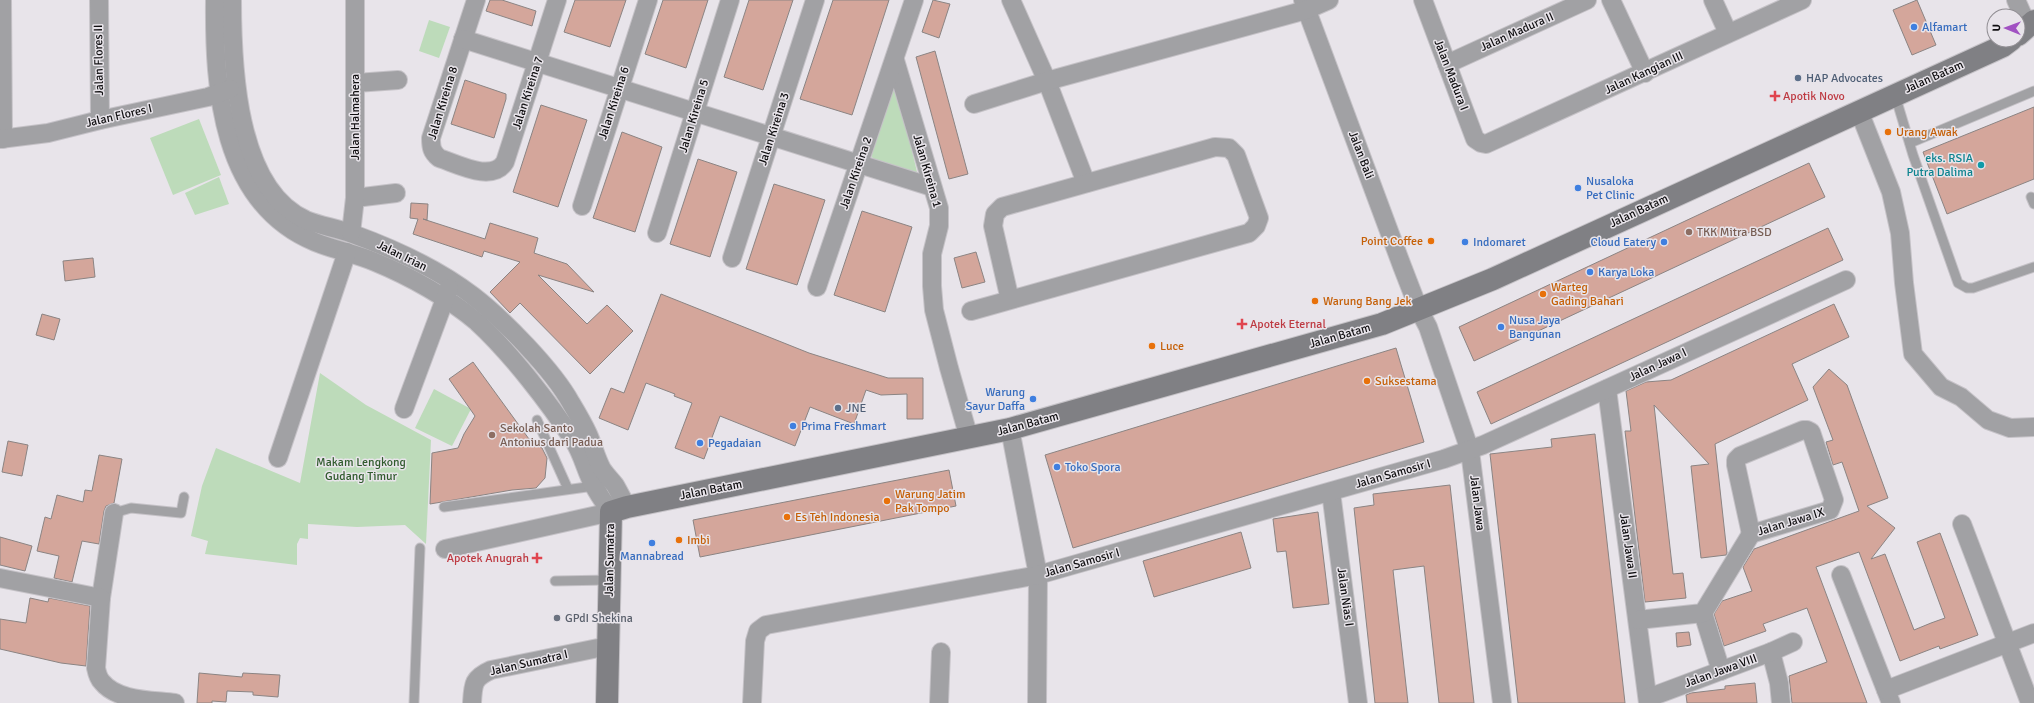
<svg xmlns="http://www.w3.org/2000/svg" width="2034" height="703" font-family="Signika,sans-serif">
<rect width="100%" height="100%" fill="#e8e4ea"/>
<g fill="#bddbba">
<path d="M 429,20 L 450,27 L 439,58 L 419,51 Z"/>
<path d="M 893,83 L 896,83 L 917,172 L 913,173 L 874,160 L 870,154 Z"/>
<path d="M 199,119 L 221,175 L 173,195 L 150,138 Z"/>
<path d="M 219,177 L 229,204 L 195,215 L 185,193 Z"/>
<path d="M 320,373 L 366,405 L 431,440 L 426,544 L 405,525 L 357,527 L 308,524 L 308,539 L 300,538 L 297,544 L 297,565 L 205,554 L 208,541 L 191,536 L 202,486 L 216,448 L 300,483 Z"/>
<path d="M 434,389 L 471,409 L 452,446 L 415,428 Z"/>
</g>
<g fill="#d4a69b" stroke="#8b8483">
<path d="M 490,0 L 502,0 L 536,11 L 532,26 L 486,11 Z"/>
<path d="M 575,0 L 626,0 L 610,47 L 564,32 Z"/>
<path d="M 663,0 L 708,0 L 686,68 L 645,54 Z"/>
<path d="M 749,0 L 793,0 L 763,90 L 724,77 Z"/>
<path d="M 833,0 L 889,0 L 852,115 L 800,99 Z"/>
<path d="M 933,0 L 950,4 L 939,38 L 922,32 Z"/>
<path d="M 1917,0 L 1936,45 L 1912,55 L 1893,10 Z"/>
<path d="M 935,51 L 968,174 L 949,179 L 916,57 Z"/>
<path d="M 465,80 L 506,94 L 506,99 L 494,138 L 451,124 Z"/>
<path d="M 541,105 L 587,120 L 558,207 L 513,192 Z"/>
<path d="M 2034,107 L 2034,179 L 1947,214 L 1923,152 Z"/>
<path d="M 622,132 L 662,147 L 635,232 L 593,218 Z"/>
<path d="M 698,159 L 737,172 L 710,257 L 670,244 Z"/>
<path d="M 1809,163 L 1825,197 L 1474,361 L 1459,327 Z"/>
<path d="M 774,184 L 825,200 L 797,285 L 746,269 Z"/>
<path d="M 411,203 L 428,204 L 427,220 L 423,219 L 485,239 L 490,223 L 538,238 L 534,253 L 567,264 L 594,292 L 538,275 L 587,324 L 607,305 L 633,331 L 590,374 L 520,303 L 510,313 L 490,292 L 520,262 L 484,251 L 482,257 L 413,234 L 418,219 L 410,218 Z"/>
<path d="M 862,211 L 912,227 L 885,312 L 834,295 Z"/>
<path d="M 1828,228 L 1843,260 L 1491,424 L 1477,392 Z"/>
<path d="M 976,252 L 985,282 L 962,288 L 954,258 Z"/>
<path d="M 93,258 L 95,277 L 65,281 L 63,261 Z"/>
<path d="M 661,294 L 809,353 L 888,378 L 923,378 L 923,419 L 907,419 L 907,394 L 881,395 L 866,390 L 854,424 L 810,407 L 795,446 L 720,416 L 704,459 L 675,448 L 692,403 L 674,396 L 675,394 L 646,383 L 628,430 L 599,418 L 611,388 L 624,393 Z"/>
<path d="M 1834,304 L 1849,337 L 1792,364 L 1808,400 L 1715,444 L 1727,553 L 1726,555 L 1701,558 L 1691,466 L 1709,464 L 1654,405 L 1673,574 L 1683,573 L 1686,598 L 1645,602 L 1625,431 L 1631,431 L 1626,391 L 1646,382 L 1671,380 Z"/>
<path d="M 42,314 L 60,319 L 54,340 L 36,335 Z"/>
<path d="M 1396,348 L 1424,442 L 1073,548 L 1045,455 Z"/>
<path d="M 473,362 L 529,439 L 542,448 L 547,458 L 545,478 L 536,488 L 512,490 L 430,504 L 432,453 L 458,448 L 464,434 L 475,416 L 449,379 Z"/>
<path d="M 1829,369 L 1847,385 L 1888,498 L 1867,506 L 1895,528 L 1871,559 L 1885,554 L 1914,630 L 1931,623 L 1945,618 L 1917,542 L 1940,533 L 1978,635 L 1940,649 L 1939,646 L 1900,661 L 1859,552 L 1816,567 L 1867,703 L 1792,703 L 1789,676 L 1827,662 L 1807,608 L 1763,624 L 1766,631 L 1724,646 L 1714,614 L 1722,601 L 1752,591 L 1743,567 L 1754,549 L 1859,511 L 1842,462 L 1833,465 L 1826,442 L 1833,440 L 1813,387 Z"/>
<path d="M 1595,434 L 1625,703 L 1518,703 L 1490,454 L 1552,447 L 1551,439 Z"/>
<path d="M 8,441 L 28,445 L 22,476 L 2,472 Z"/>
<path d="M 99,455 L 122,459 L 114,503 L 106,506 L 104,511 L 99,544 L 82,541 L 72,582 L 54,578 L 59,556 L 37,551 L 45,517 L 51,519 L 57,495 L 83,502 L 85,490 L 92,491 Z"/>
<path d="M 949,470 L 956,506 L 700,557 L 693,520 Z"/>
<path d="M 1450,485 L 1474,703 L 1439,703 L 1424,566 L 1393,570 L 1408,703 L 1375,703 L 1354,508 L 1374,505 L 1373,494 Z"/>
<path d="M 1318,512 L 1329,604 L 1293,608 L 1286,551 L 1277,552 L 1273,519 Z"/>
<path d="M 1241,532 L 1251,568 L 1154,597 L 1143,561 Z"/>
<path d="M 0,537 L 32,546 L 25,571 L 0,565 Z"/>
<path d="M 30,598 L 48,602 L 49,598 L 90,606 L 86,666 L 61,663 L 0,649 L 0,619 L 26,623 Z"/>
<path d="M 1689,632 L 1691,645 L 1677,647 L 1676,633 Z"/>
<path d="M 199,673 L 242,677 L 243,673 L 280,675 L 278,697 L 253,695 L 253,692 L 227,691 L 226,702 L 212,701 L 212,703 L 197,703 Z"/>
<path d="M 1755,683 L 1757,703 L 1687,703 L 1686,695 L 1691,693 L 1725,689 L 1725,686 Z"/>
</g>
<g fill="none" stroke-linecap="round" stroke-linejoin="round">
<g stroke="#c5c2c7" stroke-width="11">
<g id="lane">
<path d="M 1895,95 L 1913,155 L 1958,283 L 1967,288 L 1973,288 L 2034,267"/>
<path d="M 1910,143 L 2034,91"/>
<path d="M 2031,197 L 2034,204"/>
<path d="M 537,420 L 568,489"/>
<path d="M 444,507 L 594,486"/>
<path d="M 114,513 L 131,508 L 181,513 L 184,497"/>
<path d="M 555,581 L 609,580"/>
<path d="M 414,703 L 420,548"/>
</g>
</g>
<g stroke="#c5c2c7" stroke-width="20">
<g id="street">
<path d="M 2,0 L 3,139"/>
<path d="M 99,0 L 100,120"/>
<path d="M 215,0 C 214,88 221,203 315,242 C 335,250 356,254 375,262 C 409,276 449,298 477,322 C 510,352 550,404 574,441 C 583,455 586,472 594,486 C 599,495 605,504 611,512 L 445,549"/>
<path d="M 232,0 C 232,65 236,189 306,220 C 321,226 337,228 353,234 C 394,249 438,269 473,296 C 503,319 553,370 571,403 C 577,413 583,423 588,434 C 593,445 596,458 602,469 C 606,475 611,480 615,485 C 619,492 623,500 627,507"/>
<path d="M 476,0 L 431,138 C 431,148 432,152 439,158 C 458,164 492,183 505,162 L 557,0"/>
<path d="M 1011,0 L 1047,81 L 1086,183"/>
<path d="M 1303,0 L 1402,266 L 1419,310 L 1428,327 L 1470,451 L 1502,703"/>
<path d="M 1423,0 L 1475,139 L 1481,143 L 1486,144 L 1802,0"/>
<path d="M 1611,0 L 1645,73"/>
<path d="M 1713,0 L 1728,33"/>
<path d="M 2016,0 L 2028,27"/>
<path d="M 463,39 L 932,187"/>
<path d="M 895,60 L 939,208 L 939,226 L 932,254 L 932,286 L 934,310 L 949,368 L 969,438"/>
<path d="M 1447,64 L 1587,0"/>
<path d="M 356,83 L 398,80"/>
<path d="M 974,104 L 1047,81 L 1306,10 L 1329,0"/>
<path d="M 1859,111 L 1891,192 L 1900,233 L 1904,283 L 1913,354 L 1941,387 L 1961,397 L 1988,420 L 2010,428 L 2034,427"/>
<path d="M 0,139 L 48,133 L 100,120 L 208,97 L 230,89"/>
<path d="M 355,198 L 396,193"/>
<path d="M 582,206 L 648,0"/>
<path d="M 351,233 L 355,198 L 355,0"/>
<path d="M 657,233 L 730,0"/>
<path d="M 732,258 L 815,0"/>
<path d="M 817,287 L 914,0"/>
<path d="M 971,311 L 1249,233 L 1256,226 L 1259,218 L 1236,155 L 1229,148 L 1215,147 L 1002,207 L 995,214 L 993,226 L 1010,300"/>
<path d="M 1607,389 L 1648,703"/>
<path d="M 404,409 L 449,288"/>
<path d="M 1010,429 L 1038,575 L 1037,703"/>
<path d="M 1803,430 L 1807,430 L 1811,432 L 1834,500 L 1830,510 L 1751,534 L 1736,465 L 1736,460 L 1740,456 Z"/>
<path d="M 278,458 L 347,252"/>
<path d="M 1331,492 L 1358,703"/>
<path d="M 114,513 L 101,598 L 96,668 C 97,673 98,678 102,682 C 117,701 152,700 175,703"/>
<path d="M 1962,524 L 2030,703"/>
<path d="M 1841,575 L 1891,703"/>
<path d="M 0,578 L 101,598"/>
<path d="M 1703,613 L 1721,671"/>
<path d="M 1638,620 L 1703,613 L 1751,534"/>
<path d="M 1771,652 L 1779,683 L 1781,703"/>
<path d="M 1886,690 L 2034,633"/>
<path d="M 1648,698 L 1771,652 L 1793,642"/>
<path d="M 472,703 C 473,684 473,678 491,670 L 608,646"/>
<path d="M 752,703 L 755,641 L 758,631 L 766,625 L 1038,575 L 1444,459 L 1483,445 L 1846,280"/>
<path d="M 939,703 L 941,652"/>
</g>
</g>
<g stroke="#c5c2c7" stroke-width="24">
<g id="secondary">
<path d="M 2018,35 L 2034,21"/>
<path d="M 607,703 L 611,512 L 627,507 L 1010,429 L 1382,324 L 1493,279 L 2003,46 L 2011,40"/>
</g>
</g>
<use href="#lane" stroke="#a1a1a4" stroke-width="9"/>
<use href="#street" stroke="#a1a1a4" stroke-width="18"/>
<use href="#secondary" stroke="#808084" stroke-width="22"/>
</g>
<g fill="#3f7fe0" stroke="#e8e4ea" stroke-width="1.5">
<circle cx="1914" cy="27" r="4"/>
<circle cx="1578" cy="188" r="4"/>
<circle cx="1465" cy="242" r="4"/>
<circle cx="1664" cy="242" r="4"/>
<circle cx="1590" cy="272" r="4"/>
<circle cx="1501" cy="327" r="4"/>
<circle cx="1033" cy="399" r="4"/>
<circle cx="793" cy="426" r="4"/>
<circle cx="700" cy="443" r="4"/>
<circle cx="1057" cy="467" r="4"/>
<circle cx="652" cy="543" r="4"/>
</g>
<g fill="#5c6f8a" stroke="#e8e4ea" stroke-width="1.5">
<circle cx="1798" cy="78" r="4"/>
<circle cx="838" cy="408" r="4"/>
</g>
<g fill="#e0444e" stroke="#e8e4ea" stroke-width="1.5">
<path d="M1773 90h4v4h4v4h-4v4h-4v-4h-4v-4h4z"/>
<path d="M1240 318h4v4h4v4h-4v4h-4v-4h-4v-4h4z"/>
<path d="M535 552h4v4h4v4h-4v4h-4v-4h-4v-4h4z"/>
</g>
<g fill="#e8710a" stroke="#e8e4ea" stroke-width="1.5">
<circle cx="1888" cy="132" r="4"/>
<circle cx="1431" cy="241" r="4"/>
<circle cx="1543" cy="294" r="4"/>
<circle cx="1315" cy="301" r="4"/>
<circle cx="1152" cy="346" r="4"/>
<circle cx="1367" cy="381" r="4"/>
<circle cx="887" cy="501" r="4"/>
<circle cx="787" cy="517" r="4"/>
<circle cx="679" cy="540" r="4"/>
</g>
<circle fill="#0f9aa8" stroke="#e8e4ea" stroke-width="1.5" cx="1981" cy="165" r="4"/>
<g fill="#8d6e63" stroke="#e8e4ea" stroke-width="1.5">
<circle cx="1689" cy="232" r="4"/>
<circle cx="492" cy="435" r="4"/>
</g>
<circle fill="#6b7280" stroke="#e8e4ea" stroke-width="1.5" cx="557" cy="618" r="4"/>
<g text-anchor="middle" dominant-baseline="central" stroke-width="3" stroke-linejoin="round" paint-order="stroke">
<g font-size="12" fill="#366cbe" stroke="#e8e4ea" text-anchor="start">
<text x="1922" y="27">Alfamart</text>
<text x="1586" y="181">Nusaloka<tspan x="1586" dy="14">Pet Clinic</tspan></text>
<text x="1473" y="242">Indomaret</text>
<text x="1656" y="242" text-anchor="end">Cloud Eatery</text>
<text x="1598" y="272">Karya Loka</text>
<text x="1509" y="320">Nusa Jaya<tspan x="1509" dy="14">Bangunan</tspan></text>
<text x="1025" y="392" text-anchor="end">Warung<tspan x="1025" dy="14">Sayur Daffa</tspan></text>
<text x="801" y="426">Prima Freshmart</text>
<text x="708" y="443">Pegadaian</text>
<text x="1065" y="467">Toko Spora</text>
<text x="652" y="556" text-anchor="middle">Mannabread</text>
</g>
<g font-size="12" fill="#0f0e10" stroke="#e8e4ea">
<text transform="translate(1517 32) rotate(-24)">Jalan Madura II</text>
<text transform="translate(99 60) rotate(-91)">Jalan Flores II</text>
<text transform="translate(1644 73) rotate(-25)">Jalan Kangian III</text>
<text transform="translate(1451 75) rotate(69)">Jalan Madura I</text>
<text transform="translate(1934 77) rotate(-24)">Jalan Batam</text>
<text transform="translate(528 93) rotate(-72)">Jalan Kireina 7</text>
<text transform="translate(443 103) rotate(-73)">Jalan Kireina 8</text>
<text transform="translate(614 103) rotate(-72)">Jalan Kireina 6</text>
<text transform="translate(119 116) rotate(-13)">Jalan Flores I</text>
<text transform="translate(694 116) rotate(-73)">Jalan Kireina 5</text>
<text transform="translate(355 117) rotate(-90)">Jalan Halmahera</text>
<text transform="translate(774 129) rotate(-72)">Jalan Kireina 3</text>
<text transform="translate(1361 155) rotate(69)">Jalan Bali</text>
<text transform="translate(927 171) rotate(74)">Jalan Kireina 1</text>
<text transform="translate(856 173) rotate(-71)">Jalan Kireina 2</text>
<text transform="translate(1639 211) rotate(-25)">Jalan Batam</text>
<text transform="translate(402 256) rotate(26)">Jalan Irian</text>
<text transform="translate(1340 336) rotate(-16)">Jalan Batam</text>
<text transform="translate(1658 365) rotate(-25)">Jalan Jawa I</text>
<text transform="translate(1028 424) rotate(-15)">Jalan Batam</text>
<text transform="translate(1393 474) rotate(-16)">Jalan Samosir I</text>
<text transform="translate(711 490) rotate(-11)">Jalan Batam</text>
<text transform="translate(1477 503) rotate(83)">Jalan Jawa</text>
<text transform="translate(1791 522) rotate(-17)">Jalan Jawa IX</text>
<text transform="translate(1628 546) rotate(82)">Jalan Jawa II</text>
<text transform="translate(610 560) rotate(-89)">Jalan Sumatra</text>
<text transform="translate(1082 563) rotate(-16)">Jalan Samosir I</text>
<text transform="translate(1345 597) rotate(82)">Jalan Nias I</text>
<text transform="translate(529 663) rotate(-13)">Jalan Sumatra I</text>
<text transform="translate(1721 671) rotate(-20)">Jalan Jawa VIII</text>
</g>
<g font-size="12" fill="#4e5e75" stroke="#e8e4ea" text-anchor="start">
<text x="1806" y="78">HAP Advocates</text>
<text x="846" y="408">JNE</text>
</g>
<g font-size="12" fill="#be3a42" stroke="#e8e4ea" text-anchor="start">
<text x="1783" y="96">Apotik Novo</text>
<text x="1250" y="324">Apotek Eternal</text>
<text x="529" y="558" text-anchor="end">Apotek Anugrah</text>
</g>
<g font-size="12" fill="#c56008" stroke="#e8e4ea" text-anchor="start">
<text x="1896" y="132">Urang Awak</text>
<text x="1423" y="241" text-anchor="end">Point Coffee</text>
<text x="1551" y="287">Warteg<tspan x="1551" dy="14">Gading Bahari</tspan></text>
<text x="1323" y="301">Warung Bang Jek</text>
<text x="1160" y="346">Luce</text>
<text x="1375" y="381">Suksestama</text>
<text x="895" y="494">Warung Jatim<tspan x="895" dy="14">Pak Tompo</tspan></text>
<text x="795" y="517">Es Teh Indonesia</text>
<text x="687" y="540">Imbi</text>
</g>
<g font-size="12" fill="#0d838f" stroke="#e8e4ea" text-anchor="end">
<text x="1973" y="158">eks. RSIA<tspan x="1973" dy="14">Putra Dalima</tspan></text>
</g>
<g font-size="12" fill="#785e54" stroke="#e8e4ea" text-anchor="start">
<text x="1697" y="232">TKK Mitra BSD</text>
<text x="500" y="428">Sekolah Santo<tspan x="500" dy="14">Antonius dari Padua</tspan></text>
</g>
<g font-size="12" fill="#305b2d" stroke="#e8e4ea">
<text x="361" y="462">Makam Lengkong<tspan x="361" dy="14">Gudang Timur</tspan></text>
</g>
<g font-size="12" fill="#5b616d" stroke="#e8e4ea" text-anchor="start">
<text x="565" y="618">GPdI Shekina</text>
</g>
</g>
<g transform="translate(2006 28) rotate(271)"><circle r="19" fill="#e8e4ea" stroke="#918e93"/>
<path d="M0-3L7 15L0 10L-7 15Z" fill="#a151c2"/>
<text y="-6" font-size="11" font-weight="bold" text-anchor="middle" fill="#0f0e10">U</text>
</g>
</svg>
